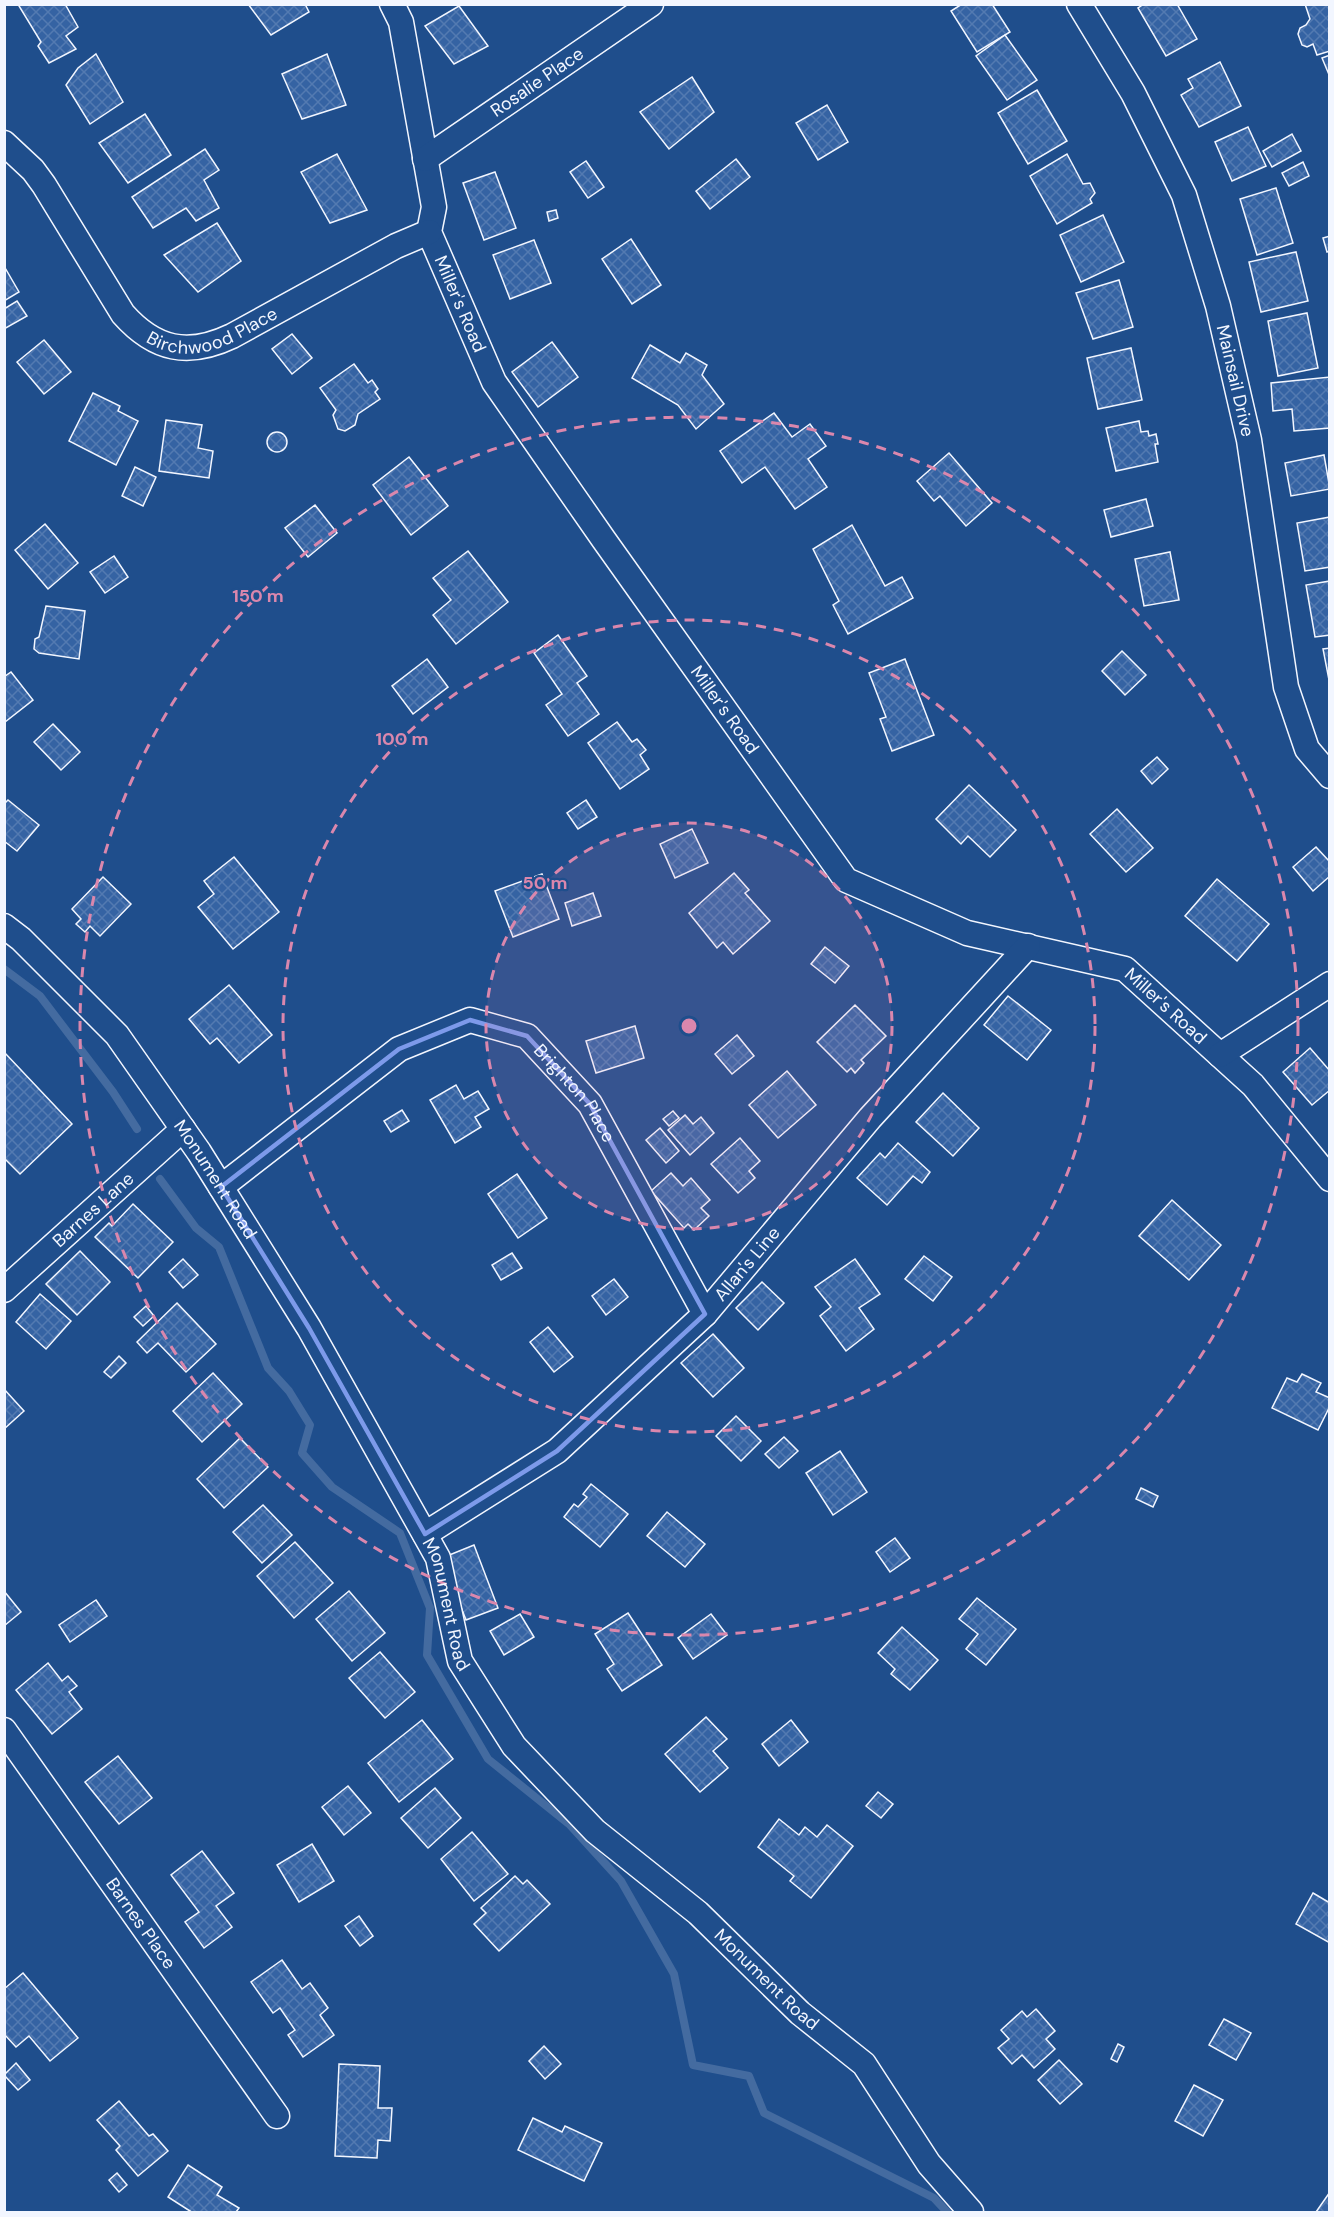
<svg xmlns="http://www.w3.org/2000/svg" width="1334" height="2217" font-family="'DM Sans',sans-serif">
<defs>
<pattern id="building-cross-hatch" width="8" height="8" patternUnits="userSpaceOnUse" patternTransform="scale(1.5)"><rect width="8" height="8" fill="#3563a3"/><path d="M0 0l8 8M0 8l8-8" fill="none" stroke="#537ab1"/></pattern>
</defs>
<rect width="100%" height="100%" fill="#1f4e8c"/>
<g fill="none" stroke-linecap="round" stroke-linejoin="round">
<g stroke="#446ba0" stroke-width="8">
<path d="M 4,969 L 40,996 L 113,1092 L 137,1129"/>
<path d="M 160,1179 L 196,1228 L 219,1247 L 268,1368 L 289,1391 L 310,1425 L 302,1453 L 332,1487 L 400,1533 L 430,1608 L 427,1655 L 488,1759 L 570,1825 L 621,1881 L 674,1974 L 693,2065 L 749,2076 L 764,2113 L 934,2198 L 947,2212"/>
</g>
</g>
<g fill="url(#building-cross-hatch)" stroke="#f2f6ff" stroke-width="1.5">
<path d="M 20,4 L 65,4 L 78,27 L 66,36 L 76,49 L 49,63 L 38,46 L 41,42 L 19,6 Z"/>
<path d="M 248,4 L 305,4 L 309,12 L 271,35 Z"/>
<path d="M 962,4 L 992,4 L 1010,32 L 977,52 L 951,11 Z"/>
<path d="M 1144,4 L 1177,4 L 1197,39 L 1166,56 L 1138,8 Z"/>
<path d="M 1305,4 L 1330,4 L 1330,51 L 1317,55 L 1313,44 L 1307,47 L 1302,45 L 1298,34 L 1300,28 L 1306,25 L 1310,19 Z"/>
<path d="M 459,6 L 488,46 L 454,64 L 425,26 Z"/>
<path d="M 1005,35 L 1037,80 L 1007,100 L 976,56 Z"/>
<path d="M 96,54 L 123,102 L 90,124 L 66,85 L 78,68 Z"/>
<path d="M 327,54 L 346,105 L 302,119 L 282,74 Z"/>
<path d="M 1330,55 L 1330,77 L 1322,58 Z"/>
<path d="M 1220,62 L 1241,106 L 1199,127 L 1181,95 L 1193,88 L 1188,79 Z"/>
<path d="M 692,77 L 714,112 L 669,149 L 640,112 Z"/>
<path d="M 1037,90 L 1067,141 L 1028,164 L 998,113 Z"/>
<path d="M 827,105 L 848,142 L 818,160 L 796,123 Z"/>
<path d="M 145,114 L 171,155 L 128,183 L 99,143 Z"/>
<path d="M 1248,127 L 1266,166 L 1232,181 L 1215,142 Z"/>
<path d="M 1292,134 L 1301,151 L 1272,167 L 1263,151 Z"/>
<path d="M 205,149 L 219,170 L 204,180 L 219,208 L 196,221 L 186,208 L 153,228 L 132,197 Z"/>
<path d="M 337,154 L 367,210 L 330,223 L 301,172 Z"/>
<path d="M 1067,154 L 1083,184 L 1090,183 L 1095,193 L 1090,199 L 1092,203 L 1057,224 L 1030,176 Z"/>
<path d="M 736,159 L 750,177 L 710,209 L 696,191 Z"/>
<path d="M 586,161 L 604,187 L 588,198 L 570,172 Z"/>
<path d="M 1303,162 L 1309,176 L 1289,186 L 1282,173 Z"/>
<path d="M 495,172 L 516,228 L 484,240 L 463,183 Z"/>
<path d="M 1276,188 L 1293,243 L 1257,255 L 1240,199 Z"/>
<path d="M 556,210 L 558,218 L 549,221 L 547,212 Z"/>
<path d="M 1103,215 L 1124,262 L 1081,282 L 1060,235 Z"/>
<path d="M 217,223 L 241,261 L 198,292 L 164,255 Z"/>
<path d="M 1330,236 L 1330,251 L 1327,252 L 1323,238 Z"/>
<path d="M 631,239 L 661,285 L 632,304 L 602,259 Z"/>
<path d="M 534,240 L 551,283 L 510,299 L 493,255 Z"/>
<path d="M 1296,252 L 1308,301 L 1261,312 L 1249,262 Z"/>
<path d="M 4,266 L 19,292 L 4,301 Z"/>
<path d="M 1119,280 L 1133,327 L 1093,339 L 1076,293 Z"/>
<path d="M 17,301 L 27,316 L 4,329 L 4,309 Z"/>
<path d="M 1307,313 L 1318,368 L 1278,376 L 1268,321 Z"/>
<path d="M 292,334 L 312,358 L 292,374 L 272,349 Z"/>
<path d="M 44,340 L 71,372 L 44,394 L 17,362 Z"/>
<path d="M 552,342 L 578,377 L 538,407 L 512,372 Z"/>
<path d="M 650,345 L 680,363 L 686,353 L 707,365 L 702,375 L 724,404 L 696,429 L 678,405 L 632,378 Z"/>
<path d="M 1131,348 L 1142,400 L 1098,409 L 1087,358 Z"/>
<path d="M 354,364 L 368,383 L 372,380 L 378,389 L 375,392 L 380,399 L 358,414 L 355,425 L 345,431 L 338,429 L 333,415 L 336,410 L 320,388 Z"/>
<path d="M 1330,377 L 1330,428 L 1294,431 L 1292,409 L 1273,411 L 1271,383 Z"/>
<path d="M 93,393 L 120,406 L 118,411 L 138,421 L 116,465 L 69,441 Z"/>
<path d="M 774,413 L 792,437 L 810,424 L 826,446 L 808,459 L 827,487 L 795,509 L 765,467 L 742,483 L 720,451 Z"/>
<path d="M 166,420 L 202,425 L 198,448 L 213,451 L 209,478 L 159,471 Z"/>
<path d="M 1139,421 L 1141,432 L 1148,431 L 1149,436 L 1156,434 L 1158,444 L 1155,444 L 1158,462 L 1116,471 L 1106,428 Z"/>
<circle cx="277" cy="442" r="10"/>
<path d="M 949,453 L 992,503 L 966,526 L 940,496 L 934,501 L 917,481 Z"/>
<path d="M 1324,455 L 1330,489 L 1291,496 L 1285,463 Z"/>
<path d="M 409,457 L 448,506 L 411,535 L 373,485 Z"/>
<path d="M 135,467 L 156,477 L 143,506 L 122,496 Z"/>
<path d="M 1146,499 L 1153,526 L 1111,537 L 1104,510 Z"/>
<path d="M 315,505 L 337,533 L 308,557 L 285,528 Z"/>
<path d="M 1330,517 L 1330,567 L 1305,571 L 1297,523 Z"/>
<path d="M 45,524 L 78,563 L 48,589 L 15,550 Z"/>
<path d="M 852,525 L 885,586 L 902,577 L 913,598 L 848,634 L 833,605 L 839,601 L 813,549 Z"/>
<path d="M 468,551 L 508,602 L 456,644 L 433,615 L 451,600 L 433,578 Z"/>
<path d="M 1170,552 L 1179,600 L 1144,606 L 1135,559 Z"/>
<path d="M 114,556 L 128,577 L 105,593 L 90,572 Z"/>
<path d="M 1330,581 L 1330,635 L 1315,637 L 1306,585 Z"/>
<path d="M 46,606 L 85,611 L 79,659 L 39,653 L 34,649 L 35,639 L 39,637 Z"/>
<path d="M 558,635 L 587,676 L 577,683 L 599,714 L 568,736 L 546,705 L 562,694 L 534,653 Z"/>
<path d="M 1330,648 L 1330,680 L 1329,680 L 1323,649 Z"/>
<path d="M 1122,651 L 1146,675 L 1125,695 L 1102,671 Z"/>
<path d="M 427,659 L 448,687 L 413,714 L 392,686 Z"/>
<path d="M 905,659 L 934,735 L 892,751 L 880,719 L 886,717 L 869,673 Z"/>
<path d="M 11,672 L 33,700 L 5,722 L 4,677 Z"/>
<path d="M 617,722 L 632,742 L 637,739 L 646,750 L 640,755 L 649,769 L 620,789 L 588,743 Z"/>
<path d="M 53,724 L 80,752 L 61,770 L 34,742 Z"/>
<path d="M 1157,757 L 1168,769 L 1152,784 L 1141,771 Z"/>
<path d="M 969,785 L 1016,830 L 990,857 L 968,836 L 961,844 L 936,819 Z"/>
<path d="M 8,800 L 39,825 L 17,851 L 4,841 L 4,804 Z"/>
<path d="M 586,800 L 597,817 L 578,829 L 567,813 Z"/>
<path d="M 1117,809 L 1153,848 L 1126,872 L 1090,834 Z"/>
<path d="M 692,829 L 708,863 L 675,878 L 660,844 Z"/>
<path d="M 1316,847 L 1330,862 L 1330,876 L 1313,891 L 1293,867 Z"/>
<path d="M 234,857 L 279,912 L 233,949 L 198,907 L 214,894 L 204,881 Z"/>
<path d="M 734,873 L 749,890 L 745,893 L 770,921 L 733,954 L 723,942 L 717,948 L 689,913 Z"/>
<path d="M 542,874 L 559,919 L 513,937 L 495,891 Z"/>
<path d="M 103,877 L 131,904 L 100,936 L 90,926 L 85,932 L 76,924 L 81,919 L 72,909 Z"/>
<path d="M 1217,879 L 1269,924 L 1237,961 L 1185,916 Z"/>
<path d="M 593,893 L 601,916 L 572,926 L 565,903 Z"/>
<path d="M 825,947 L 849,966 L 835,983 L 811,964 Z"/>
<path d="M 229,985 L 272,1035 L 239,1063 L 217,1038 L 210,1044 L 189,1019 Z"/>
<path d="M 1008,996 L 1051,1030 L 1027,1060 L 984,1025 Z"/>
<path d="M 855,1005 L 886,1036 L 861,1060 L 864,1063 L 855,1073 L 851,1068 L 847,1072 L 817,1042 Z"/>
<path d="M 635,1026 L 644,1058 L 596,1073 L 586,1041 Z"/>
<path d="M 737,1035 L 754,1056 L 732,1074 L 715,1054 Z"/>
<path d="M 1310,1048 L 1330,1071 L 1330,1090 L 1312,1105 L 1283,1072 Z"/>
<path d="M 4,1052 L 72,1124 L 20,1174 L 4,1158 Z"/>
<path d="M 787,1071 L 816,1105 L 778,1138 L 749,1105 Z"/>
<path d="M 456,1085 L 464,1099 L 478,1091 L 489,1109 L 475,1117 L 481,1127 L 455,1143 L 430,1100 Z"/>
<path d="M 943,1093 L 979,1128 L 953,1156 L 916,1122 Z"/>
<path d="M 402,1110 L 409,1121 L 391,1132 L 384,1121 Z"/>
<path d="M 673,1111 L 679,1118 L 669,1126 L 663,1119 Z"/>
<path d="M 685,1115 L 693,1124 L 701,1117 L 714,1133 L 690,1155 L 668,1130 Z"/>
<path d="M 660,1128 L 679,1151 L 666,1163 L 646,1140 Z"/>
<path d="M 740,1138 L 760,1161 L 749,1171 L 755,1178 L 738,1193 L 711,1164 Z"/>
<path d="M 898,1143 L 930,1172 L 922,1183 L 913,1176 L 887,1205 L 857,1178 L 880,1153 L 885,1158 Z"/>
<path d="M 671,1173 L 683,1186 L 691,1178 L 710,1200 L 701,1208 L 709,1216 L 694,1230 L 688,1224 L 684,1228 L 651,1191 Z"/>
<path d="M 517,1174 L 547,1218 L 518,1238 L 488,1194 Z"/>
<path d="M 1172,1200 L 1221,1245 L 1189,1280 L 1139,1236 Z"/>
<path d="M 133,1204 L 173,1242 L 138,1278 L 95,1237 L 109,1223 L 112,1226 Z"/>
<path d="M 80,1251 L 110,1282 L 77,1315 L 46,1284 Z"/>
<path d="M 512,1253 L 522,1268 L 501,1280 L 492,1265 Z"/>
<path d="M 924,1256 L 952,1277 L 933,1301 L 905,1279 Z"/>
<path d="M 183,1259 L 198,1275 L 183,1288 L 169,1272 Z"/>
<path d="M 855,1259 L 880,1294 L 859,1308 L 874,1329 L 846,1351 L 820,1316 L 831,1307 L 815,1287 Z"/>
<path d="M 614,1279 L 628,1297 L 606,1315 L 592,1296 Z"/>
<path d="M 762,1282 L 784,1303 L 758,1330 L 736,1308 Z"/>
<path d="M 40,1294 L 71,1321 L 46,1349 L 16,1322 Z"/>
<path d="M 177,1303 L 216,1344 L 186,1372 L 158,1343 L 147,1353 L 137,1342 Z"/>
<path d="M 146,1306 L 154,1316 L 143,1326 L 134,1317 Z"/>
<path d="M 548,1327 L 573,1357 L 554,1372 L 530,1342 Z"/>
<path d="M 713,1334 L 744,1368 L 713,1397 L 681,1363 Z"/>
<path d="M 119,1356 L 126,1363 L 111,1378 L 104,1372 Z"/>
<path d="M 213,1373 L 242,1404 L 202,1442 L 173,1411 Z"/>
<path d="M 1302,1374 L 1321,1383 L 1316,1392 L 1330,1398 L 1330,1406 L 1318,1430 L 1272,1408 L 1287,1378 L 1297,1382 Z"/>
<path d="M 4,1389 L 24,1411 L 4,1429 Z"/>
<path d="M 736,1416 L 761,1441 L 741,1461 L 716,1436 Z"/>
<path d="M 784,1437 L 798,1451 L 779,1468 L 765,1454 Z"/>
<path d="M 240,1438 L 268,1467 L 224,1508 L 197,1479 Z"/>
<path d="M 840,1451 L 867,1492 L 833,1515 L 806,1473 Z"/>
<path d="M 591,1484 L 628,1514 L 600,1547 L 564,1517 L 574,1504 L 578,1507 L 587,1497 L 583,1494 Z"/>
<path d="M 1141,1488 L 1158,1496 L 1153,1507 L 1136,1499 Z"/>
<path d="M 263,1505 L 292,1535 L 262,1563 L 233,1532 Z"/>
<path d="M 667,1512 L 705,1544 L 685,1567 L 647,1536 Z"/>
<path d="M 895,1538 L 910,1558 L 890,1572 L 876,1552 Z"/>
<path d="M 295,1542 L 333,1583 L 294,1618 L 257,1576 Z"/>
<path d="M 474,1545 L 498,1608 L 466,1620 L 442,1558 Z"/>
<path d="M 4,1591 L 21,1612 L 4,1626 Z"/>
<path d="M 349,1591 L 385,1633 L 352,1661 L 316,1619 Z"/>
<path d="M 977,1598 L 1016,1629 L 986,1665 L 966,1649 L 978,1634 L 959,1619 Z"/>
<path d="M 96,1600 L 107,1616 L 70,1642 L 59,1625 Z"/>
<path d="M 628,1613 L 662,1665 L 622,1691 L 607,1669 L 614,1664 L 595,1634 Z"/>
<path d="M 520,1614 L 534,1637 L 504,1655 L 490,1631 Z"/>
<path d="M 711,1614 L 727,1635 L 693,1659 L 678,1638 Z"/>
<path d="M 902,1627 L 938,1660 L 910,1690 L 891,1674 L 895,1669 L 878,1653 Z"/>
<path d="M 380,1652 L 415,1692 L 385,1718 L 349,1678 Z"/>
<path d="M 48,1663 L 62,1681 L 68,1676 L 77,1686 L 69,1692 L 82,1709 L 52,1734 L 16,1690 Z"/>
<path d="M 706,1717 L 727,1739 L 713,1751 L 728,1768 L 700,1792 L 665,1754 Z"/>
<path d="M 422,1720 L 453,1759 L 399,1802 L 368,1763 Z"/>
<path d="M 791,1720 L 808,1742 L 779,1766 L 762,1744 Z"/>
<path d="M 118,1756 L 152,1798 L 119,1824 L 85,1782 Z"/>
<path d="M 348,1786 L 371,1813 L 344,1835 L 322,1807 Z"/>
<path d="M 435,1788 L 461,1818 L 428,1848 L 401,1818 Z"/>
<path d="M 878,1792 L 893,1804 L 881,1818 L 866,1806 Z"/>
<path d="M 779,1819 L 799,1835 L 805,1827 L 817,1837 L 827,1825 L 853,1846 L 811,1898 L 790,1881 L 794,1876 L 758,1847 Z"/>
<path d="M 472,1832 L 508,1874 L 474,1901 L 441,1859 Z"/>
<path d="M 312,1844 L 334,1881 L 299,1902 L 277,1865 Z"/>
<path d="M 202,1851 L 234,1893 L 216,1906 L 232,1927 L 204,1948 L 185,1922 L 199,1912 L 171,1875 Z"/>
<path d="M 515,1876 L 523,1884 L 527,1880 L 550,1904 L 499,1951 L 474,1924 L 486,1913 L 481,1908 Z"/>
<path d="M 1313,1893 L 1330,1903 L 1330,1943 L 1296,1924 Z"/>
<path d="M 359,1916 L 373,1936 L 360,1946 L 345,1926 Z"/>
<path d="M 282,1960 L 302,1989 L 310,1983 L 328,2008 L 320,2015 L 334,2035 L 303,2057 L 288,2035 L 295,2030 L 280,2008 L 273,2013 L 251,1982 Z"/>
<path d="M 23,1973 L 78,2038 L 50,2061 L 29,2036 L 16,2047 L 4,2034 L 4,1989 Z"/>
<path d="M 1036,2009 L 1055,2031 L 1046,2039 L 1055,2049 L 1034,2068 L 1022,2055 L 1012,2064 L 998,2048 L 1009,2039 L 1001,2030 L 1022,2011 L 1027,2017 Z"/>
<path d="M 1224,2019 L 1251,2033 L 1236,2060 L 1209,2045 Z"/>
<path d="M 1118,2044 L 1124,2047 L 1117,2062 L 1111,2059 Z"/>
<path d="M 544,2046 L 561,2064 L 545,2079 L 529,2061 Z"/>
<path d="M 1059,2060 L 1082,2084 L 1060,2104 L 1038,2080 Z"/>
<path d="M 16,2063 L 30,2080 L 18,2090 L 4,2075 Z"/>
<path d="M 339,2064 L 380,2066 L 378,2108 L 392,2108 L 390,2141 L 378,2140 L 377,2158 L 335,2156 Z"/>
<path d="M 1194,2085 L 1223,2100 L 1203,2136 L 1175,2121 Z"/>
<path d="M 119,2101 L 149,2136 L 153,2134 L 168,2151 L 138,2176 L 116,2150 L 120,2146 L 97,2120 Z"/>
<path d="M 533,2118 L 562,2132 L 565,2126 L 602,2143 L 584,2181 L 518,2150 Z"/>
<path d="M 188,2165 L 222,2187 L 217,2195 L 239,2208 L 236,2212 L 188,2212 L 190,2211 L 168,2197 Z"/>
<path d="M 117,2173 L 127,2185 L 119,2192 L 109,2180 Z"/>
<path d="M 1330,2192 L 1330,2212 L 1316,2212 Z"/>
</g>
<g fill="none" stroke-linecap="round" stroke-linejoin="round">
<g stroke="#f2f6ff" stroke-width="27">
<g id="minor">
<path id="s1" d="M 392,4 L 401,22 L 434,207 L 429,232 L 494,382 L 604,540 L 846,880 L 967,933 L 1125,969 L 1253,1085 L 1330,1179"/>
<path id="s2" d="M 1079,4 L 1133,93 L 1184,195 L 1218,306 L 1249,440 L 1286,687 L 1307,749 L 1330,776"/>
<path id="s3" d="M 4,143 L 33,170 L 44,185 L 123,314 C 155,350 188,357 232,336 L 396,246 L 429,232"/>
<path id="s4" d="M 425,159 L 651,4"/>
<path id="s5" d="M 4,926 L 21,939 L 117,1035 L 199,1152 L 309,1328 L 438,1558 L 460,1661 L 514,1746 L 595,1831 L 698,1913 L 800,2013 L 864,2064 L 929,2164 L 971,2212"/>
<path d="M 1220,1055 L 1330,984"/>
<path id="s6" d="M 221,1187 L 399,1049 L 470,1020 L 527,1036 L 590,1104 L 705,1314"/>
<path id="s7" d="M 4,1290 L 183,1129"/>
<path id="s8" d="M 425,1534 L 557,1451 L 705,1314 L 870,1118 L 1028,946"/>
<path id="s9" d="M 4,1730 L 277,2116"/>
</g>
</g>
<use href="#minor" stroke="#1f4e8c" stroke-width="24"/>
</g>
<path fill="none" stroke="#7d9aea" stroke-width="4.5" stroke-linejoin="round" d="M 470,1020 L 527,1036 L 590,1104 L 705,1314 L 557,1451 L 425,1534 L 309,1328 L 221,1187 L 399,1049 Z"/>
<circle cx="689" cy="1026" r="203" fill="#da87ad" fill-opacity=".12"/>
<g fill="none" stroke="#da87ad" stroke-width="3" stroke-dasharray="10 8">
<circle cx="689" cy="1026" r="203"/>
<circle cx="689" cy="1026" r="406"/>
<circle cx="689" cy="1026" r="609"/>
</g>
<g text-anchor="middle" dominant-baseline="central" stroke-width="4.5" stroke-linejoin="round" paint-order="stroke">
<g font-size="18" fill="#f2f6ff" stroke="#1f4e8c">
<text stroke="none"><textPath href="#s4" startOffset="136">Rosalie Place</textPath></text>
<text stroke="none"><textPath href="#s1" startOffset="312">Miller's Road</textPath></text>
<text stroke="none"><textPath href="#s3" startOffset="312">Birchwood Place</textPath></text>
<text stroke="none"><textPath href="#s2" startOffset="411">Mainsail Drive</textPath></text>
<text stroke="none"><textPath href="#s1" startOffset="798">Miller's Road</textPath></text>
<text stroke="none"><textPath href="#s1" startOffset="1356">Miller's Road</textPath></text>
<text stroke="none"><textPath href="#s6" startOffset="436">Brighton Place</textPath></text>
<text stroke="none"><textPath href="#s5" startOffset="332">Monument Road</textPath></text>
<text stroke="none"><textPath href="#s7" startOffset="120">Barnes Lane</textPath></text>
<text stroke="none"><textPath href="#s8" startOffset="423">Allan's Line</textPath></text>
<text stroke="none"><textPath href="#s5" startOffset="818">Monument Road</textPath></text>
<text stroke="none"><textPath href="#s9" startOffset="237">Barnes Place</textPath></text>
<text stroke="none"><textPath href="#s5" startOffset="1322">Monument Road</textPath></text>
</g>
</g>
<circle cx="689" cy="1026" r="9" fill="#da87ad" stroke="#1f4e8c" stroke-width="3"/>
<g font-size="18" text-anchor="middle" font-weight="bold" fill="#da87ad" stroke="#1f4e8c" stroke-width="4.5" stroke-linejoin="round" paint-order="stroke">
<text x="258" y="602">150 m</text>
<text x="402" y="745">100 m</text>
<text x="545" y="889">50 m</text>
</g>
<rect width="1334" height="2217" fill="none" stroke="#f2f6ff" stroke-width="12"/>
</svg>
